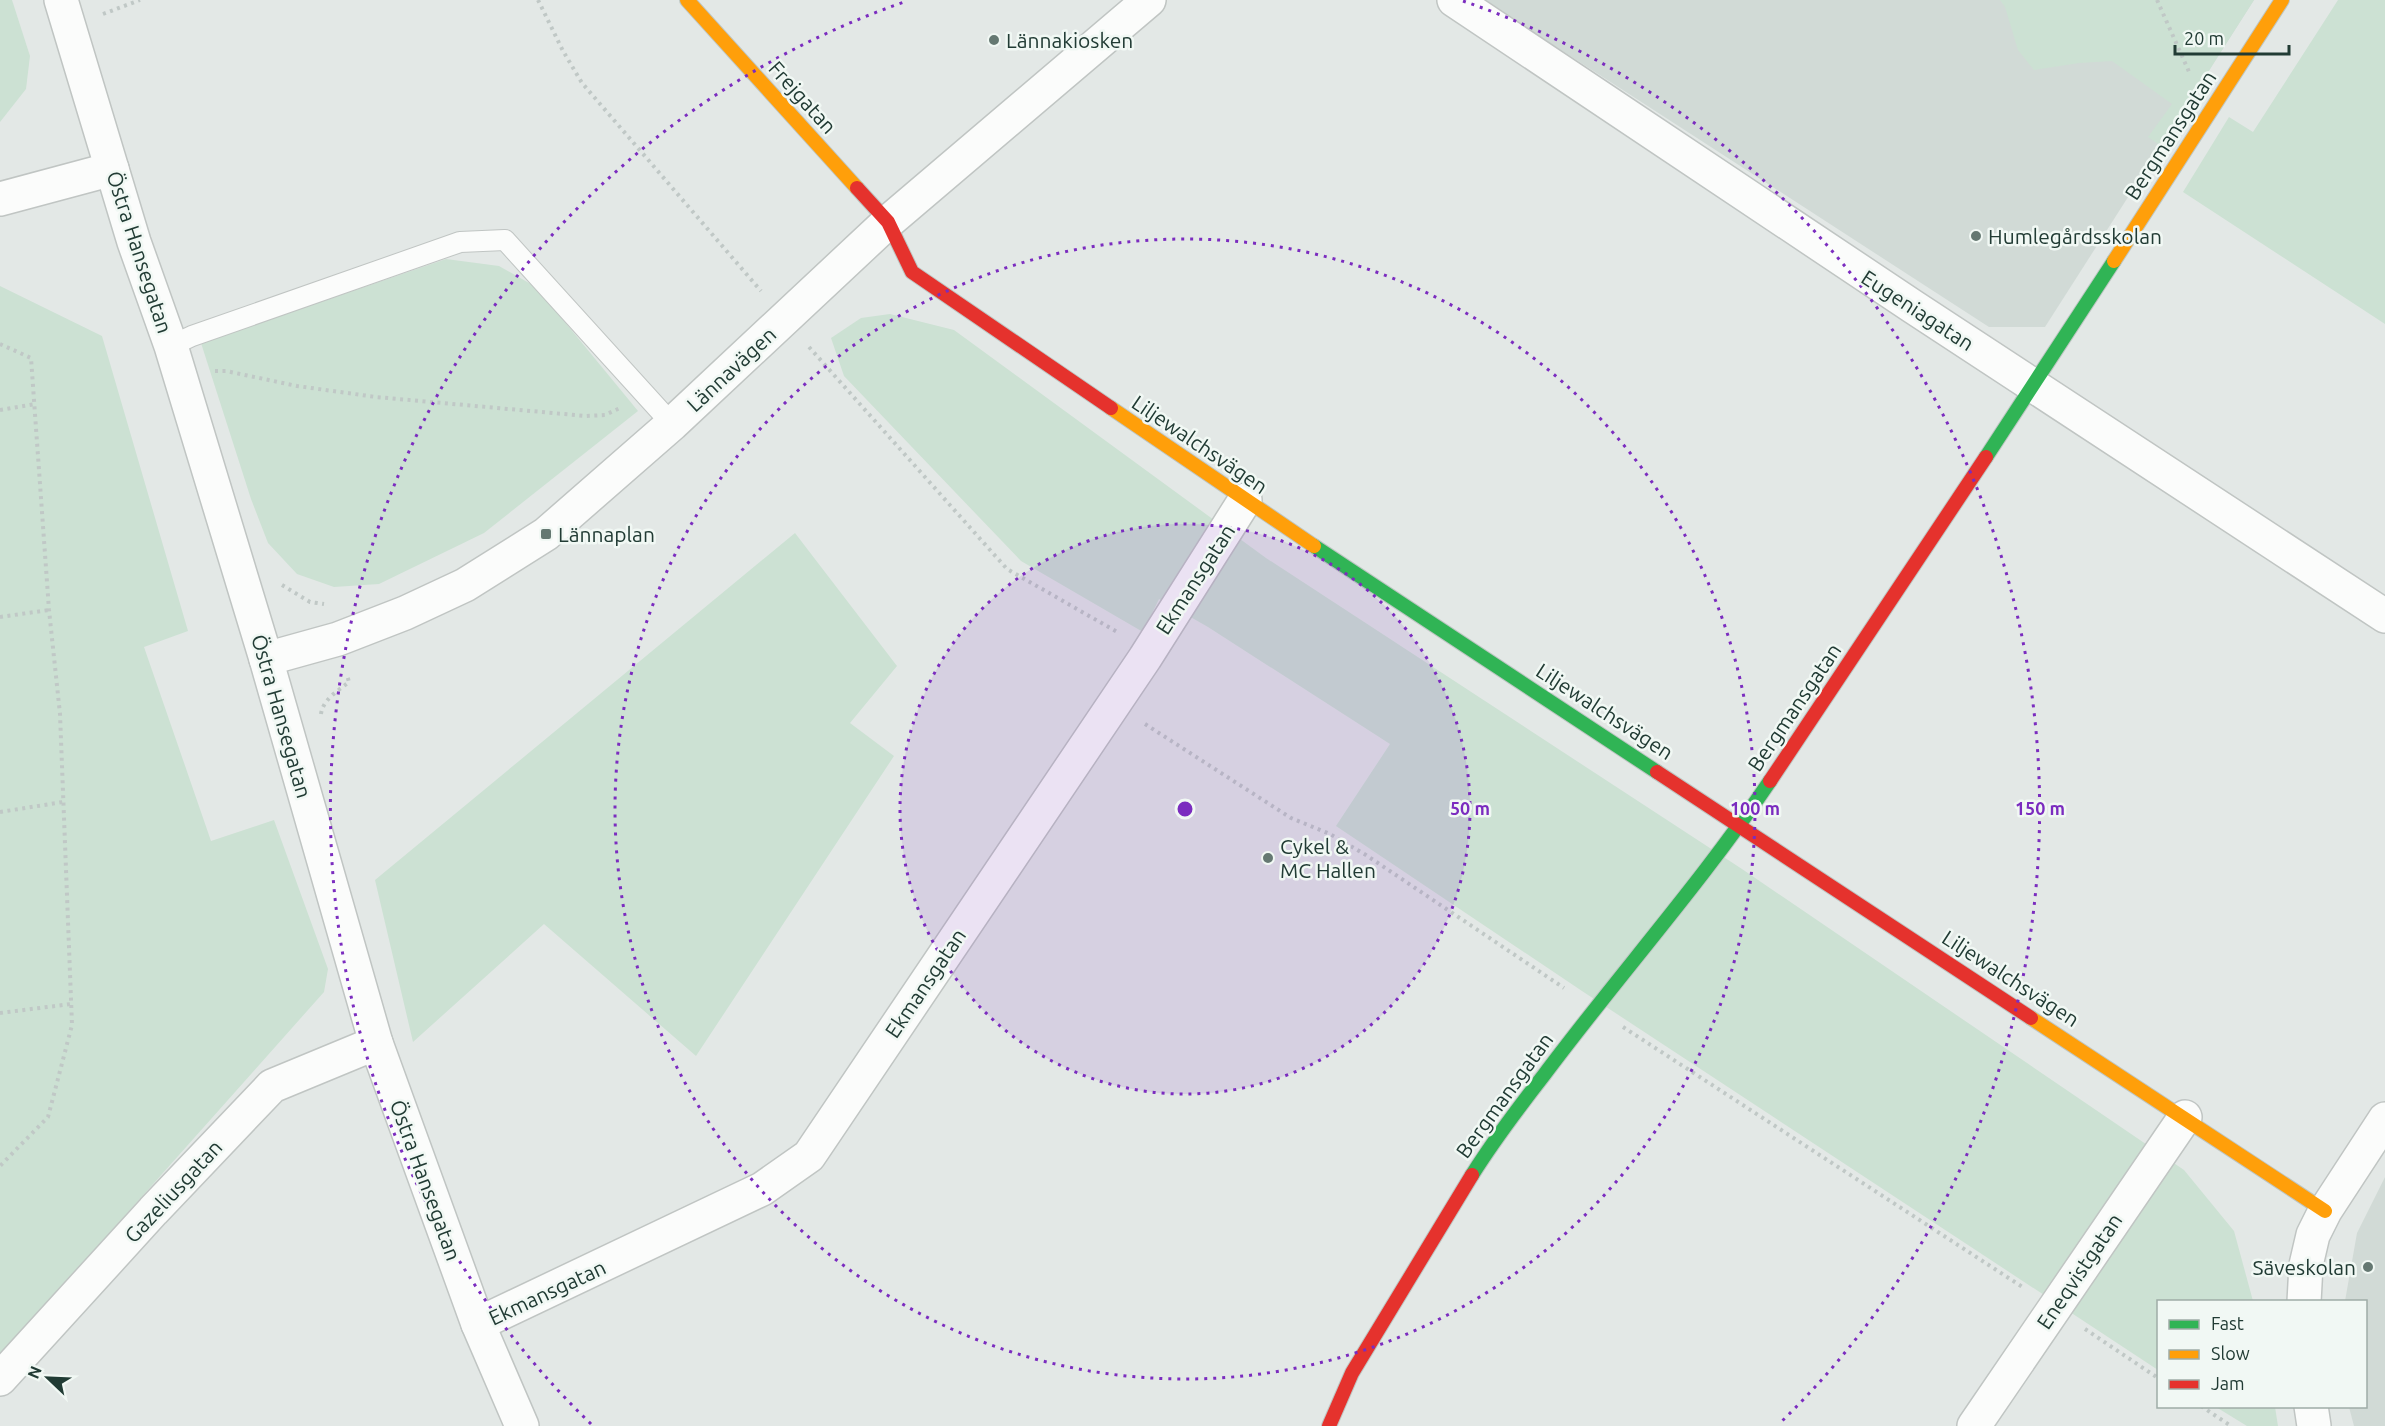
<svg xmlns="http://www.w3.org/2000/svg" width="2385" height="1426" font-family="Ubuntu,sans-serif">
<rect width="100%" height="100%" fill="#e3e8e6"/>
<g fill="#d1dad6">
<path d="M 1484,0 L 2254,0 L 2045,327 L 1989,327 Z"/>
<path d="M 2385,1177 L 2385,1426 L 2354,1426 L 2349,1407 L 2366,1406 L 2366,1302 L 2345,1301 L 2357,1233 Z"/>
</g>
<g fill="#cce1d3">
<path d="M 0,0 L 12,0 L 30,56 L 26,89 L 0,122 Z"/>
<path d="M 2000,0 L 2254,0 L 2161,146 L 2148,137 L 2172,104 L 2112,61 L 2079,63 L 2034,70 L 2018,50 L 2005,7 Z"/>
<path d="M 2338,0 L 2385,0 L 2385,324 L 2183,192 L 2229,117 L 2253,132 Z"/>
<path d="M 446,259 L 499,266 L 536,287 L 638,411 L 484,533 L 379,584 L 334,587 L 297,574 L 268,543 L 251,499 L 201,343 Z"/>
<path d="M 0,286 L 102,336 L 188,631 L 144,647 L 211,841 L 274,820 L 328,969 L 324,992 L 0,1356 Z"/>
<path d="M 890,314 L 954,330 L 1266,558 L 1742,869 L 2184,1170 L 2234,1231 L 2253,1301 L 2158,1302 L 2158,1370 L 1582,991 L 1336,826 L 1390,744 L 1208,627 L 1159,599 L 1143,632 L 1021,561 L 844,376 L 831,338 L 861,318 Z"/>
<path d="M 795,533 L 897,666 L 850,723 L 894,756 L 696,1056 L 544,924 L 413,1042 L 375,880 Z"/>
<path d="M 2216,1407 L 2275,1407 L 2278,1426 L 2247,1426 Z"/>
</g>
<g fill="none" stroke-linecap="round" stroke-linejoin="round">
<g stroke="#c0c5c3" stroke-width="22">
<path id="lane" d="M 171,346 L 192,336 L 460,242 L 505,240 L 672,424"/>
</g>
<g stroke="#c0c5c3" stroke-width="36">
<g id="street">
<path d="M 61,0 L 134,242 L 171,346 L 266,659 L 376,1043 L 478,1324 L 522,1426"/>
<path d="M 1454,0 L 1912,306 L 2385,616"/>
<path d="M 0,199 L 112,169"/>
<path d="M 266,659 L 338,639 L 405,613 L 465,585 L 546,534 L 672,424 L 888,222 L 1149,0"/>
<path d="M 2304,1302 L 2306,1265 L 2313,1235 L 2325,1211 L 2385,1119"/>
<path d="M 478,1324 L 762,1189 L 809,1156 L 1145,658 L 1245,500"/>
<path d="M 0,1379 L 153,1211 L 272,1086 L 376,1043"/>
<path d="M 2311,1406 L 2314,1426"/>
<path d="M 1974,1426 L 2185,1117"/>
</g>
</g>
<g stroke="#bec6c3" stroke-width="16">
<g id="fast">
<path d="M 1986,457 L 2114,261"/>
<path d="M 1314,546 L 1657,772"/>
<path d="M 1472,1175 C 1494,1140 1519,1107 1544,1075 C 1618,976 1701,883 1770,781"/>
</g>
</g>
<g stroke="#bec6c3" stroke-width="16">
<g id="slow">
<path d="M 687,0 L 857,188"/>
<path d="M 2114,261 L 2282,0"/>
<path d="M 1111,408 L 1314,546"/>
<path d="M 2031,1018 L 2325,1211"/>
</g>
</g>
<g stroke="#bec6c3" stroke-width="16">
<g id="jam">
<path d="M 857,188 L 888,222 L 912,272 L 1111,408"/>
<path d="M 1657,772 L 2031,1018"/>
<path d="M 1770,781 L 1986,457"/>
<path d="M 1329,1426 L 1352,1373 L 1472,1175"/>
</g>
</g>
<g stroke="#c0c8c6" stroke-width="4" stroke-dasharray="3 4.5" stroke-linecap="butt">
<path d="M 538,0 L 563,51 L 582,83 L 761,291"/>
<path d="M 2157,0 L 2190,74"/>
<path d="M 103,14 L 140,0"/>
<path d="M 0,344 L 31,358 L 49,610 L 60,714 L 72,1025 L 48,1117 L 0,1166"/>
<path d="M 809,347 L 1007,569 L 1119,633"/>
<path d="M 215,371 L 226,371 L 297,386 L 376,397 L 586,416 L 605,415 L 620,408"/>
<path d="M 0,410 L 36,404"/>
<path d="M 282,585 L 310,602 L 324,604"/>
<path d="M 0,617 L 49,610"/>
<path d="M 321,714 C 323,699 338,691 349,682 L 347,675"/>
<path d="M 1145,724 L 1291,818 L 1330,834 L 1366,855 L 1564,988"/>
<path d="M 0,812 L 63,802"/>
<path d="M 0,1013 L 71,1004"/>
<path d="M 1623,1027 L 2024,1288"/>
<path d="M 2085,1329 L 2158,1378"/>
<path d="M 2201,1406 L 2231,1426"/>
</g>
<use href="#lane" stroke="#fbfcfb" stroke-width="20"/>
<use href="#street" stroke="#fbfcfb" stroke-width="33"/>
<use href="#fast" stroke="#30b455" stroke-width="14"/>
<use href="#slow" stroke="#ff9f0a" stroke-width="14"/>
<use href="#jam" stroke="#e5322d" stroke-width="14"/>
</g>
<circle cx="1185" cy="809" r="285" fill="#7b2cbf" fill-opacity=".12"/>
<g fill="none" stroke="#7b2cbf" stroke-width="3" stroke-dasharray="3 6">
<circle cx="1185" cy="809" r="285"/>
<circle cx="1185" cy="809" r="570"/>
<path d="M591 1424A855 855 0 0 1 907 1M1463 1A855 855 0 0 1 1779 1424"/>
</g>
<g fill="#657872" stroke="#f1f8f4" stroke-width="2">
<circle cx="994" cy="40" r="6"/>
<circle cx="1976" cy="236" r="6"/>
<rect x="540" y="528" width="12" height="12" rx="3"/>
<circle cx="1268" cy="858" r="6"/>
<circle cx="2368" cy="1267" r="6"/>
</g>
<g text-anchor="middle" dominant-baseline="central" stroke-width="5" stroke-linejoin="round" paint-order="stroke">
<g font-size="21" fill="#213b34" stroke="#f1f8f4" text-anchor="start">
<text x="1006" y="40">Lännakiosken</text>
<text x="1988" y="236">Humlegårdsskolan</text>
<text x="558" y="534">Lännaplan</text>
<text x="1280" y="846">Cykel &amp;<tspan x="1280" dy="24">MC Hallen</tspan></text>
<text x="2356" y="1267" text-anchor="end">Säveskolan</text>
</g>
<g font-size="21" fill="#213b34" stroke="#f1f8f4">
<text transform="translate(803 97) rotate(48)">Frejgatan</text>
<text transform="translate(2170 135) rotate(-57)">Bergmansgatan</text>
<text transform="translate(140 252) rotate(72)">Östra Hansegatan</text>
<text transform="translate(1918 310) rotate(33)">Eugeniagatan</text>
<text transform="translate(731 369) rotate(-43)">Lännavägen</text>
<text transform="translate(1200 444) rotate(34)">Liljewalchsvägen</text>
<text transform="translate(1195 579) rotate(-57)">Ekmansgatan</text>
<text transform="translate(1794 707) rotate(-56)">Bergmansgatan</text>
<text transform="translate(1605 711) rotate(33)">Liljewalchsvägen</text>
<text transform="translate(282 716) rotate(74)">Östra Hansegatan</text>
<text transform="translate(2011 978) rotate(33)">Liljewalchsvägen</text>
<text transform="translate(925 983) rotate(-56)">Ekmansgatan</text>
<text transform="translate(1504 1095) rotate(-54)">Bergmansgatan</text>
<text transform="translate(426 1180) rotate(70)">Östra Hansegatan</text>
<text transform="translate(173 1191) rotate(-47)">Gazeliusgatan</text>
<text transform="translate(2079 1271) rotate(-56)">Eneqvistgatan</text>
<text transform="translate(547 1292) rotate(-25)">Ekmansgatan</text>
</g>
</g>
<circle cx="1185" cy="809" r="9" fill="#7b2cbf" stroke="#f1f8f4" stroke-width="3"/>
<g font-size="18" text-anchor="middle" font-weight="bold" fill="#7b2cbf" stroke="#f1f8f4" stroke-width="5" stroke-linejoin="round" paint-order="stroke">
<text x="1470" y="815">50 m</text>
<text x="1755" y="815">100 m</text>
<text x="2040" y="815">150 m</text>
</g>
<rect x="2157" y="1300" width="210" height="108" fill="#f1f8f4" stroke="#9eaca7" stroke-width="1.5"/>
<rect x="2169" y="1320" width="30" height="9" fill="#30b455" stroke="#9eaca7" stroke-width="1.5"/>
<text x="2211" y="1330" font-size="18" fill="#213b34">Fast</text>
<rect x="2169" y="1350" width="30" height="9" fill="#ff9f0a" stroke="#9eaca7" stroke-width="1.5"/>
<text x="2211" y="1360" font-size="18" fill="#213b34">Slow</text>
<rect x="2169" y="1380" width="30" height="9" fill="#e5322d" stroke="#9eaca7" stroke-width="1.5"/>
<text x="2211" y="1390" font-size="18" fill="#213b34">Jam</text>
<g transform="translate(48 1378) rotate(293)" stroke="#f1f8f4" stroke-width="4.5" paint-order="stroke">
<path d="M0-4.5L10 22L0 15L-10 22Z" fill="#213b34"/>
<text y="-9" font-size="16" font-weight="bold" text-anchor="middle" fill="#213b34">N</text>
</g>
<path d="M2175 45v9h114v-9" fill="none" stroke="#213b34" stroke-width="3"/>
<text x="2184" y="45" font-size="18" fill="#213b34" stroke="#f1f8f4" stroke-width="4.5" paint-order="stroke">20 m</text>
</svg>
